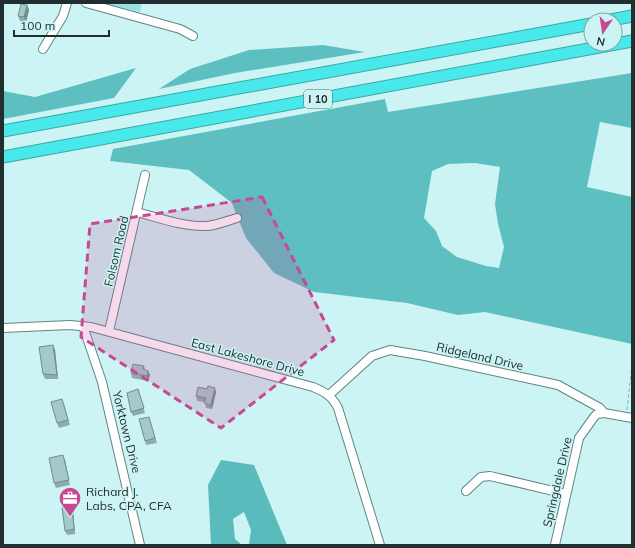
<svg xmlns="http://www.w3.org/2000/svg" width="635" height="548" font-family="Mulish,sans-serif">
<rect width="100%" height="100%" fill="#cdf4f4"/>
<path fill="#9be0e0" d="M 110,3 L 142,3 L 140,12 L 110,5 Z"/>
<g fill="#5ebfc0" fill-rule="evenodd">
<path d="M 323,45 L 365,52 L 235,73 L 159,89 L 190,69 L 249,50 Z"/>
<path d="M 136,68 L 114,98 L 3,119 L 3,91 L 35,97 Z"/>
<path d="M 632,73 L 632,128 L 600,122 L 587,187 L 632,197 L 632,344 L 485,312 L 458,315 L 407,303 L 314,292 L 274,273 L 246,238 L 239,221 L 241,220 L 239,213 L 236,214 L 232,203 L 189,170 L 110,161 L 113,149 L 385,99 L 388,112 ZM 475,163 L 500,167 L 495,204 L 498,224 L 504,247 L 499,268 L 486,266 L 457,257 L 442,246 L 436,231 L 424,218 L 432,171 L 448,164 Z"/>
</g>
<path fill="#5abbbc" d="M 221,460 L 254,465 L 287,545 L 249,545 L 251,530 L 244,512 L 233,519 L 235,539 L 242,545 L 211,545 L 208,485 Z"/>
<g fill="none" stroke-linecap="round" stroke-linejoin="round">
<g stroke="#608484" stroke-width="10">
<g id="minor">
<path d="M 86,3 L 180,29 L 193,36"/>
<path d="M 43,49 L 63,16 L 67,3"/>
<path d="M 137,212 C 159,218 184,227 207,226 C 217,225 227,221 237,218"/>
<path d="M 83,326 L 102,382 L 140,545"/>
<path d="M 3,328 L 70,325 L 91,327 L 313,387 C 325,392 332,396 338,408 L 380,545"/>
<path d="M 109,331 L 145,175"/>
<path d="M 329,395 L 372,356 L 390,350 L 425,356 L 558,385 L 600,408 L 604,413 L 632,418"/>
<path d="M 466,491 L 481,477 L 490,476 L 566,494"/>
<path d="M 555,545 L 579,438 L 594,417 L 597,414 L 604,413"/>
</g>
</g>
<g stroke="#3ba7a9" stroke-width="13">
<g id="highway">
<path d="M 611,20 L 632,16"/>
<path d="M 3,131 L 591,24"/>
<path d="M 3,157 L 632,41"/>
</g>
</g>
<path stroke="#91afaf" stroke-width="1" stroke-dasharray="4 2" stroke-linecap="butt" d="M 627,410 L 632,364"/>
<use href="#minor" stroke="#fff" stroke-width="8"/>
<use href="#highway" stroke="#49e8eb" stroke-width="11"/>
</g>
<g fill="#8dadad">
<path d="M 27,5 L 29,10 L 26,22 L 20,21 L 18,16 Z"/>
<path d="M 53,345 L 55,350 L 58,379 L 45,379 L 43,374 Z"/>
<path d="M 144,366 L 145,370 L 148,371 L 150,375 L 148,381 L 132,378 L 131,373 Z"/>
<path d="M 138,389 L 145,413 L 133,416 L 131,412 Z"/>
<path d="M 216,392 L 212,409 L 206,408 L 205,402 L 197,401 L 196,396 Z"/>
<path d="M 64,404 L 70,425 L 59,428 L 57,423 Z"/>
<path d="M 149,417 L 157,443 L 146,445 L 145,441 Z"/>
<path d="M 65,460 L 70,485 L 56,488 L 54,483 Z"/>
<path d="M 72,506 L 73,510 L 75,534 L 67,535 L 65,531 Z"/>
</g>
<g fill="#738d8d">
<path d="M 27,5 L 29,10 L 26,22 L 24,17 Z"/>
<path d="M 53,345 L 55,350 L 58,379 L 57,375 Z"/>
<path d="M 148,371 L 150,375 L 148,381 L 147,376 Z"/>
<path d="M 215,388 L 216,392 L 212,409 L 211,405 Z"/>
<path d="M 63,455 L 65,460 L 70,485 L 69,480 Z"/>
<path d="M 72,506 L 73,510 L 75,534 L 74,529 Z"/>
</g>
<g fill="#a4c9c9" stroke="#738d8d">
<path d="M 21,4 L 27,5 L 24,17 L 18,16 Z"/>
<path d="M 53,345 L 57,375 L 43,374 L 39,347 Z"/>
<path d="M 133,364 L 144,366 L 143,369 L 148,371 L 147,376 L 131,373 Z"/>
<path d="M 208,386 L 215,388 L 211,405 L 204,403 L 206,398 L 196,396 L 198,387 L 207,389 Z"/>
<path d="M 138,389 L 144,408 L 131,412 L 127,393 Z"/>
<path d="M 62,399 L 68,420 L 57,423 L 51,402 Z"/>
<path d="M 149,417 L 155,438 L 145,441 L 139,419 Z"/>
<path d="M 63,455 L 69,480 L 54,483 L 49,458 Z"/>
<path d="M 72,506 L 74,529 L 65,531 L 62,507 Z"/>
</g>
<path fill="#c74894" fill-opacity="0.2" stroke="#c74894" stroke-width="3" stroke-dasharray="8 5" stroke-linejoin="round" d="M 262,197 L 334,340 L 221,428 L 81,337 L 90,224 Z"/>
<defs>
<g id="office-pin" transform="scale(1.15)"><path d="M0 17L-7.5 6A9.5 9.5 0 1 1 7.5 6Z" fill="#c74894" stroke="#cdf4f4"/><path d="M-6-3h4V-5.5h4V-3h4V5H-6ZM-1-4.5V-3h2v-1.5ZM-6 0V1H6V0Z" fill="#fff"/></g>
</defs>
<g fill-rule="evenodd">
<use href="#office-pin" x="70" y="498"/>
</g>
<g text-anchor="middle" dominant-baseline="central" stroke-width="3" stroke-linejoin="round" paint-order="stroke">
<rect fill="#cdf4f4" stroke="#54696a" stroke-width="1" x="304" y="90" width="28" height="18" rx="3"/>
<g font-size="11" font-weight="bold" fill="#202e2f">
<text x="318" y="99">I 10</text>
</g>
<g font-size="12" fill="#202e2f" stroke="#cdf4f4">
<text transform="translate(116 251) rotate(-77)">Folsom Road</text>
<text transform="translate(480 356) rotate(13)">Ridgeland Drive</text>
<text transform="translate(248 357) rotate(15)">East Lakeshore Drive</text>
<text transform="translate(127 432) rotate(76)">Yorktown Drive</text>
<text transform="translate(557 482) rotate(-77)">Springdale Drive</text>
</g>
<g font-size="12" fill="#202e2f" stroke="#cdf4f4" text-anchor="start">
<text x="86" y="491">Richard J.<tspan x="86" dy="14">Labs, CPA, CFA</tspan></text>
</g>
</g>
<rect width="635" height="548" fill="none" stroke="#202e2f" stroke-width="8"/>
<g transform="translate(603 32) rotate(193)"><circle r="19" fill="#cdf4f4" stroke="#88a5a5"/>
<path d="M0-3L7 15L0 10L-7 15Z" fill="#c74894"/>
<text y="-6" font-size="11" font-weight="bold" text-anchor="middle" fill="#202e2f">N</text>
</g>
<path d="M14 30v6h95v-6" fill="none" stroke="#202e2f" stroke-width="2"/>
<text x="20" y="30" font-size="12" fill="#202e2f" stroke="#cdf4f4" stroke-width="3" paint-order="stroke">100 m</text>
</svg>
